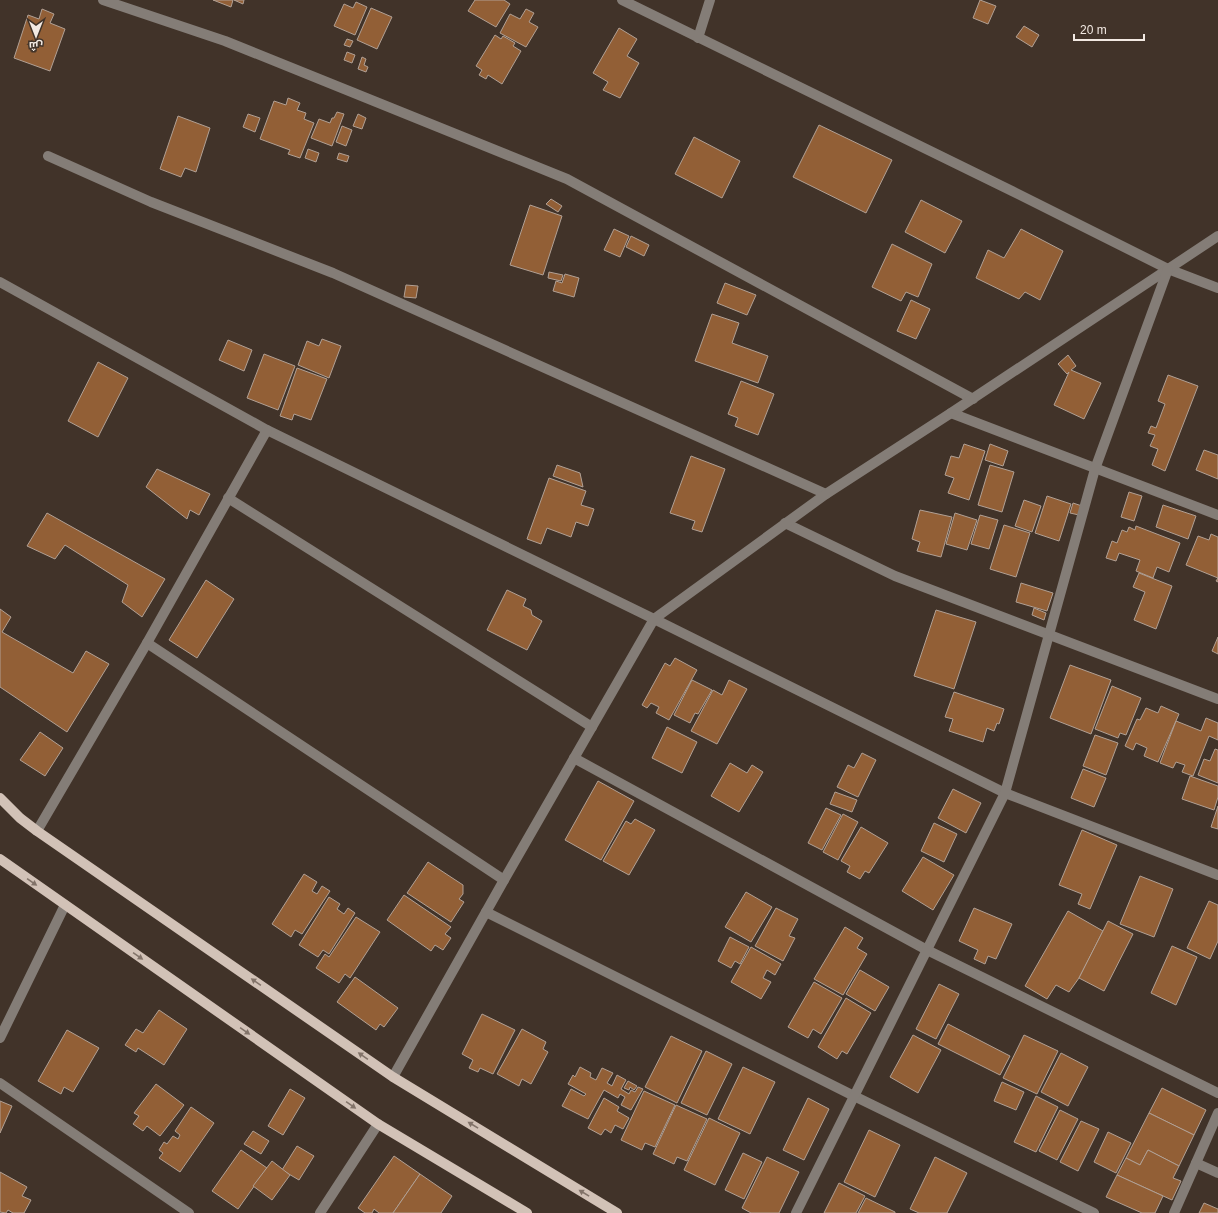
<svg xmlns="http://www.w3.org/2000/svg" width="1218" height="1213" font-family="Helvetica,Cairo,sans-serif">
<rect width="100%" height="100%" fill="#413329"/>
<g fill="#925f36" stroke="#b1a094">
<path d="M 213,0 L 233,0 L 231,7 Z"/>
<path d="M 234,0 L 244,0 L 243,4 Z"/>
<path d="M 475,0 L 504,0 L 510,4 L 496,27 L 468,11 Z"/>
<path d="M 980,0 L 996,6 L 988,24 L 973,18 Z"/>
<path d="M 356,2 L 367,7 L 355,35 L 334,26 L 344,4 L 353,8 Z"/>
<path d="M 371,8 L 392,17 L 377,49 L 357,40 Z"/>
<path d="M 42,9 L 54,14 L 50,23 L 65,29 L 50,71 L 14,58 L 28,15 L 39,19 Z"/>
<path d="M 526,9 L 534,13 L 529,22 L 538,27 L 526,47 L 500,33 L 510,14 L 520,19 Z"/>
<path d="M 1024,26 L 1039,35 L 1032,47 L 1016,37 Z"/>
<path d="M 619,28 L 637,39 L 627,56 L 639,63 L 620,98 L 603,90 L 608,82 L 593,73 Z"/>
<path d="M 495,35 L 501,39 L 503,36 L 515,43 L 513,46 L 521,51 L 502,84 L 488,75 L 486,79 L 479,75 L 482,70 L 476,66 Z"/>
<path d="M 347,39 L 353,41 L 350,47 L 344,45 Z"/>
<path d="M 347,52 L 355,55 L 352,63 L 344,60 Z"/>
<path d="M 362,57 L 366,59 L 364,65 L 368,67 L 366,72 L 358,69 Z"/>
<path d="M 288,98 L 300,103 L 297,110 L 306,113 L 304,119 L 314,123 L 300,158 L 288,154 L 290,150 L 260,139 L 274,101 L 286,105 Z"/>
<path d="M 337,112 L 344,114 L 332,146 L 311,138 L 319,119 L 330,123 L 332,118 L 334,118 Z"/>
<path d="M 248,114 L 260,118 L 255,132 L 243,127 Z"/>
<path d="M 358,114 L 366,118 L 362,129 L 353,126 Z"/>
<path d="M 178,116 L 210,128 L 196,172 L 185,168 L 181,177 L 160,169 Z"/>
<path d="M 819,125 L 892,160 L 866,213 L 793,177 Z"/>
<path d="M 342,126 L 352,130 L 346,146 L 336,142 Z"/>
<path d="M 694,137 L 740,161 L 722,198 L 675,174 Z"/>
<path d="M 308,149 L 319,153 L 316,162 L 305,158 Z"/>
<path d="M 339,153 L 349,156 L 347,162 L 337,159 Z"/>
<path d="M 551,199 L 562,206 L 558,212 L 546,204 Z"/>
<path d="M 921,200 L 962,221 L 945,253 L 905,232 Z"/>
<path d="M 530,205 L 562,216 L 543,275 L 510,265 Z"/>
<path d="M 614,229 L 629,236 L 620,257 L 604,250 Z"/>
<path d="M 1021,229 L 1063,251 L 1040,300 L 1025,292 L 1019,299 L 976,278 L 988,250 L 1004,258 Z"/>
<path d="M 631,236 L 649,245 L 644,256 L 626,247 Z"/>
<path d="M 892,244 L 932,264 L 918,297 L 906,292 L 901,301 L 872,287 Z"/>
<path d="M 549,272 L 563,275 L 561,281 L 548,278 Z"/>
<path d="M 565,274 L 579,278 L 574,297 L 553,291 L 556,281 L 562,283 Z"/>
<path d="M 725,283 L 756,295 L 747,315 L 717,303 Z"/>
<path d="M 406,285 L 418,286 L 416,298 L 404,297 Z"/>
<path d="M 911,300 L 930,309 L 916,339 L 897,331 Z"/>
<path d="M 712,314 L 739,323 L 732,343 L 768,356 L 758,383 L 695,361 Z"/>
<path d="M 322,339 L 341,346 L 329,378 L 298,365 L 307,341 L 319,346 Z"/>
<path d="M 228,340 L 252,350 L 244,371 L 219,360 Z"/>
<path d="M 264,354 L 295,366 L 278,410 L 247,398 Z"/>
<path d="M 1068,355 L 1076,366 L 1071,370 L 1101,383 L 1084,419 L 1054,405 L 1069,372 L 1067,374 L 1058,364 Z"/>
<path d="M 98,362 L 128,378 L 98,437 L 68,421 Z"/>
<path d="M 297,368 L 327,379 L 311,420 L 294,414 L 292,420 L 280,416 Z"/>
<path d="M 1168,375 L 1198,386 L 1165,471 L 1152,465 L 1158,449 L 1150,446 L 1155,435 L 1148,433 L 1151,426 L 1156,428 L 1165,404 L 1158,401 Z"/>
<path d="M 741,381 L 774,394 L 758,435 L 735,426 L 738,418 L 728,414 Z"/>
<path d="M 964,444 L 985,451 L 969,500 L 948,493 L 954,478 L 945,475 L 951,456 L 959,458 Z"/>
<path d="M 990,444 L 1008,451 L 1003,466 L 985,460 Z"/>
<path d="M 1204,450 L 1218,455 L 1218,479 L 1196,470 Z"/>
<path d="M 691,456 L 725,469 L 702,532 L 692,529 L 695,521 L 670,513 Z"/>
<path d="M 557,465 L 580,473 L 583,487 L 553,476 Z"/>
<path d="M 990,465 L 1014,472 L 1002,512 L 978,505 Z"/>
<path d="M 157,469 L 210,494 L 199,515 L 190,510 L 187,519 L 146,487 Z"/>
<path d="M 549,478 L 586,491 L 581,505 L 594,509 L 588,526 L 576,522 L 571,537 L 547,528 L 541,544 L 527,539 Z"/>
<path d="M 1129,492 L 1142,496 L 1134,521 L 1121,517 Z"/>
<path d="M 1047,496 L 1071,504 L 1059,541 L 1035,533 Z"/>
<path d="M 1024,500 L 1041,506 L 1032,532 L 1015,526 Z"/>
<path d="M 1073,503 L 1082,506 L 1079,515 L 1070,513 Z"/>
<path d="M 1163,505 L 1196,516 L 1188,539 L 1156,527 Z"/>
<path d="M 920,510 L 952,517 L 941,557 L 917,551 L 920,542 L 912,539 Z"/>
<path d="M 47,513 L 165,579 L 142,617 L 122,602 L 128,585 L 65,545 L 55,559 L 27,546 Z"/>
<path d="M 955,513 L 977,520 L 967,550 L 946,544 Z"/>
<path d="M 980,515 L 998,520 L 989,549 L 971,544 Z"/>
<path d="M 1004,525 L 1030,533 L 1016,577 L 990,569 Z"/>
<path d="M 1136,526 L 1180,543 L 1169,572 L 1157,567 L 1153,578 L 1136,571 L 1140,560 L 1119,553 L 1116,561 L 1106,558 L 1112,541 L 1117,543 L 1122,530 L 1127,532 L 1129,527 L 1135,530 Z"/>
<path d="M 1211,534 L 1218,537 L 1218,582 L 1216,581 L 1218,578 L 1186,565 L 1198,536 L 1209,540 Z"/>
<path d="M 1139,573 L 1172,586 L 1156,629 L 1134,620 L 1145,592 L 1133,587 Z"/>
<path d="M 206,580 L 234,599 L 197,658 L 169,640 Z"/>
<path d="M 1021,583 L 1053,593 L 1047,611 L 1016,602 Z"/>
<path d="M 507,590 L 526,599 L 523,606 L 531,610 L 532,615 L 542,621 L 527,650 L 487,630 Z"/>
<path d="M 1034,608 L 1046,613 L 1044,620 L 1032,615 Z"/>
<path d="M 0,609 L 11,617 L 2,632 L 73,673 L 86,651 L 109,664 L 67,732 L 0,687 Z"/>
<path d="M 936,610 L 976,622 L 954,689 L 914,676 Z"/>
<path d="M 1218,637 L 1218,654 L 1212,651 Z"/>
<path d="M 675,658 L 697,670 L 669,720 L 656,713 L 659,707 L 651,703 L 647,708 L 642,705 L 665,663 L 670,666 Z"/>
<path d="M 1070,665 L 1111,680 L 1091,734 L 1050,718 Z"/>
<path d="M 692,680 L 712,690 L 698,714 L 695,713 L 690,723 L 674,715 Z"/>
<path d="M 729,680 L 747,689 L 717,744 L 691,731 L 713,690 L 722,695 Z"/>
<path d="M 1112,686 L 1141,698 L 1126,735 L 1120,733 L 1118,738 L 1095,729 Z"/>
<path d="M 954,692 L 1004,709 L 999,724 L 997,723 L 994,731 L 987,728 L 983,742 L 949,731 L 953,719 L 945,717 Z"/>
<path d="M 1161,706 L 1179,714 L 1158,762 L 1144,756 L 1147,748 L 1136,743 L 1133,750 L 1125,746 L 1137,719 L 1140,720 L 1146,708 L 1158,713 Z"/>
<path d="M 1206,718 L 1218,723 L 1218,740 L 1209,736 L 1193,776 L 1182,772 L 1185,765 L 1176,762 L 1173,768 L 1160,763 L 1176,721 L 1201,731 Z"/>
<path d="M 667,727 L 697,742 L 682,773 L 652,758 Z"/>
<path d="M 40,732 L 63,748 L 45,776 L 20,760 Z"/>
<path d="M 1095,735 L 1118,743 L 1106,775 L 1083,766 Z"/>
<path d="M 1215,749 L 1218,750 L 1218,783 L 1198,775 L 1204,759 L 1210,761 Z"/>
<path d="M 862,753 L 876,760 L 858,797 L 837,787 L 848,765 L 854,768 Z"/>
<path d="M 730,763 L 747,773 L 752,765 L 763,772 L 739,812 L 711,796 Z"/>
<path d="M 1083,769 L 1106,778 L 1094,807 L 1071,798 Z"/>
<path d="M 1190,776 L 1218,786 L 1218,797 L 1214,810 L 1182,799 Z"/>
<path d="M 598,781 L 634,801 L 601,860 L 565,840 Z"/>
<path d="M 953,789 L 981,803 L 966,833 L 938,818 Z"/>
<path d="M 835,792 L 857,800 L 852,812 L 830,804 Z"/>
<path d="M 1218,806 L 1218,829 L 1211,827 Z"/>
<path d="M 826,808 L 841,815 L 822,850 L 808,843 Z"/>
<path d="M 843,814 L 858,822 L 838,860 L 823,852 Z"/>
<path d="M 635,819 L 655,830 L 629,875 L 603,861 L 626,821 L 631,824 Z"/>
<path d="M 934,823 L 957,834 L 944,862 L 921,851 Z"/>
<path d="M 861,827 L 888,843 L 869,873 L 865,871 L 860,879 L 847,872 L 850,866 L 841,861 Z"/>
<path d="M 1082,830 L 1117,845 L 1090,909 L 1078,904 L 1082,894 L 1059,885 Z"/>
<path d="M 923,857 L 954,875 L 933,910 L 902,891 Z"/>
<path d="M 428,862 L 463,885 L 463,894 L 459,899 L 464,902 L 451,922 L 407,893 Z"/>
<path d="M 304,874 L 317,882 L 312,891 L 317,894 L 322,886 L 330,891 L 302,934 L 295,930 L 291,937 L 272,924 Z"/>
<path d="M 1140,876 L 1173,889 L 1154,937 L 1120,924 Z"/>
<path d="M 746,892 L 772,907 L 751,942 L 725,927 Z"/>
<path d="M 404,895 L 451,927 L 445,934 L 451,938 L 443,950 L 435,945 L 431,951 L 387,920 Z"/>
<path d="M 329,897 L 340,904 L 337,909 L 344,914 L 348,908 L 355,913 L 329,954 L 323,950 L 318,957 L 299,945 Z"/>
<path d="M 1209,901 L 1218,905 L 1218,941 L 1210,959 L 1187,948 Z"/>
<path d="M 776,908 L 798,919 L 789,936 L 795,938 L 783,961 L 755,946 Z"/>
<path d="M 974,908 L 1012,924 L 996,959 L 988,956 L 985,964 L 974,959 L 978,950 L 959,941 Z"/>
<path d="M 1068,911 L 1103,931 L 1079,978 L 1069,992 L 1056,985 L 1047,999 L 1025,986 Z"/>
<path d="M 356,917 L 380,932 L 350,978 L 345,974 L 339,983 L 316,968 L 325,954 L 329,957 Z"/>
<path d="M 1108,921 L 1133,934 L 1104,991 L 1079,978 Z"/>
<path d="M 845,927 L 863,938 L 857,948 L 867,954 L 843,995 L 814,979 Z"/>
<path d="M 730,937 L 749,947 L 740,964 L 735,961 L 731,968 L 718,961 Z"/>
<path d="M 1172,946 L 1197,957 L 1176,1005 L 1151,993 Z"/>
<path d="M 751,947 L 781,964 L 775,975 L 767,970 L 763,978 L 771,982 L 761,999 L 731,982 Z"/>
<path d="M 860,970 L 889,987 L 875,1011 L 846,994 Z"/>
<path d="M 355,977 L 398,1008 L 384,1027 L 380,1024 L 376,1030 L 337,1002 Z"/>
<path d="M 814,982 L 842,998 L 821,1034 L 813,1029 L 808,1038 L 788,1027 Z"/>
<path d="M 939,984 L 959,994 L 936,1039 L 916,1029 Z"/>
<path d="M 846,998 L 871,1013 L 847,1054 L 842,1051 L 837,1059 L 818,1047 Z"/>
<path d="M 159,1010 L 187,1029 L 164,1065 L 138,1048 L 136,1052 L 125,1045 L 136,1029 L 143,1033 Z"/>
<path d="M 482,1014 L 515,1030 L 493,1074 L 480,1068 L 478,1072 L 469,1068 L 473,1060 L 462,1054 Z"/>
<path d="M 948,1024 L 1010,1056 L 1000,1075 L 938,1044 Z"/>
<path d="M 522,1029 L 546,1042 L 543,1049 L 548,1052 L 531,1084 L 522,1079 L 519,1086 L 497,1074 Z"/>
<path d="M 67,1030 L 99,1048 L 73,1092 L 64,1087 L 61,1094 L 38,1081 Z"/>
<path d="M 913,1035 L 941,1050 L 918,1093 L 890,1077 Z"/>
<path d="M 1024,1035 L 1058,1051 L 1037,1094 L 1003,1078 Z"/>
<path d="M 671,1036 L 702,1051 L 677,1103 L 645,1087 Z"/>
<path d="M 706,1051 L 732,1064 L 707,1115 L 681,1103 Z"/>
<path d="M 1061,1053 L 1088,1067 L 1068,1106 L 1041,1092 Z"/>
<path d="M 580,1067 L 591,1073 L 590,1077 L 596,1080 L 602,1068 L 613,1073 L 607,1083 L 612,1086 L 617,1075 L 626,1080 L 621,1089 L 629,1094 L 631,1090 L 635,1092 L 638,1087 L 643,1089 L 631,1110 L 621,1105 L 625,1097 L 620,1094 L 618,1098 L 604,1090 L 588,1119 L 562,1106 L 571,1089 L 584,1096 L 586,1094 L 568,1084 L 573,1075 L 575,1077 Z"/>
<path d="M 743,1067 L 775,1082 L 750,1134 L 718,1119 Z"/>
<path d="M 628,1081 L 637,1086 L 634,1090 L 630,1087 L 629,1090 L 624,1088 Z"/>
<path d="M 1002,1082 L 1024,1092 L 1016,1110 L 994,1101 Z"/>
<path d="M 156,1084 L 184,1105 L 160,1136 L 147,1126 L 143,1131 L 133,1124 L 139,1116 L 134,1113 Z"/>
<path d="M 1162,1088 L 1206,1110 L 1194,1135 L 1149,1113 Z"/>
<path d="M 290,1089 L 305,1098 L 283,1135 L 268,1126 Z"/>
<path d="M 644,1091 L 675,1105 L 655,1147 L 645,1143 L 642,1150 L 621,1140 Z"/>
<path d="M 1036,1096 L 1058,1107 L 1036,1152 L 1014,1142 Z"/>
<path d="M 604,1098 L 619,1107 L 617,1111 L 629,1118 L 623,1129 L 615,1125 L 611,1133 L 605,1129 L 601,1135 L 588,1128 Z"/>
<path d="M 808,1098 L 829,1109 L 804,1160 L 783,1150 Z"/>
<path d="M 0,1101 L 12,1106 L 0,1133 Z"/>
<path d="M 676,1105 L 707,1119 L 687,1161 L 677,1157 L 674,1164 L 653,1154 Z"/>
<path d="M 191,1107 L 214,1123 L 180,1172 L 159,1158 L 163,1153 L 159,1150 L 164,1142 L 167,1144 L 173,1136 L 178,1139 L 180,1135 L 175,1131 Z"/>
<path d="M 1060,1110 L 1078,1119 L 1057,1160 L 1039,1151 Z"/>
<path d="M 1149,1113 L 1194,1135 L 1179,1166 L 1148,1150 L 1140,1165 L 1126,1158 Z"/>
<path d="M 709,1118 L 740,1133 L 715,1185 L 684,1170 Z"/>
<path d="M 1081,1121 L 1099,1129 L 1078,1171 L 1060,1162 Z"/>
<path d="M 869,1130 L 900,1145 L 875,1197 L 844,1182 Z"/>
<path d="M 253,1131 L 269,1141 L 261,1154 L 244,1144 Z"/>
<path d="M 1108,1132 L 1131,1143 L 1116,1173 L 1094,1162 Z"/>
<path d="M 297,1146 L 314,1156 L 299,1180 L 282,1170 Z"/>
<path d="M 241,1150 L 267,1168 L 238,1209 L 212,1191 Z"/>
<path d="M 1148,1150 L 1179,1166 L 1173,1178 L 1181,1181 L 1172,1200 L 1117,1175 L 1126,1158 L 1140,1165 Z"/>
<path d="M 743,1153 L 762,1162 L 744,1199 L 725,1190 Z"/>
<path d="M 394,1156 L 420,1174 L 393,1213 L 379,1213 L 374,1209 L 372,1213 L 365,1213 L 358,1208 Z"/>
<path d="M 767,1157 L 799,1172 L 779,1213 L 751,1213 L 742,1208 Z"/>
<path d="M 935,1157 L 967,1173 L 947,1213 L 919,1213 L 910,1209 Z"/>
<path d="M 272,1161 L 290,1175 L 272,1200 L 253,1186 Z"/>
<path d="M 0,1172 L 27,1187 L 22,1196 L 31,1200 L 24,1213 L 13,1213 L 8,1210 L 6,1213 L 0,1212 Z"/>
<path d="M 420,1174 L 452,1196 L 441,1213 L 393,1213 Z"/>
<path d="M 1117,1175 L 1163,1196 L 1155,1213 L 1142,1213 L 1106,1197 Z"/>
<path d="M 839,1183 L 865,1196 L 856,1213 L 824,1213 Z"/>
<path d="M 866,1198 L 895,1212 L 895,1213 L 858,1213 Z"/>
<path d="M 1204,1203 L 1218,1209 L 1218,1213 L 1199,1213 Z"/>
</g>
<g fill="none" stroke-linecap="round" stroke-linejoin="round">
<g stroke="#847d77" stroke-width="10">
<path d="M 103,0 L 225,41 L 567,179 L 973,399"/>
<path d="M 622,0 L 1012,191 L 1168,269 L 1218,288"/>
<path d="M 698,38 L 710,0"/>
<path d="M 48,156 L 151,202 L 333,273 L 826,494"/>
<path d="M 0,282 L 267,430 L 654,619 L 1005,793 L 1218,875"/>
<path d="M 951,413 L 1218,515"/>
<path d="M 228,498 L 592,727"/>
<path d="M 785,523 L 895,576 L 1218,699"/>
<path d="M 147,643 L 504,880"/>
<path d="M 574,758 L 927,950 L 1218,1093"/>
<path d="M 37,831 L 147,643 L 267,430"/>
<path d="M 486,912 L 854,1096 L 1094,1213"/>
<path d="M 0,1038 L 65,905"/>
<path d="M 393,1077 L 504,880 L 654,619 L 826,494 L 951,413 L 1218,236"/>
<path d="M 0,1083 L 189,1213"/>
<path d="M 1196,1163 L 1218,1173"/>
<path d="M 320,1213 L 378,1124"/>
<path d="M 796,1213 L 1005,793 L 1095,469 L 1168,269"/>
<path d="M 1174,1213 L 1218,1113"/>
</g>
<g stroke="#d2c2b7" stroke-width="10">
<path d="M 0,798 L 20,818 L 37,831 L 393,1077 L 617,1213"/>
<path d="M 0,859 L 378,1124 L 527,1213"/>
</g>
</g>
<defs><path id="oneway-solid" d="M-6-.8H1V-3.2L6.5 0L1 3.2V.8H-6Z"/></defs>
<g fill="#827369">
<use href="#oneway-solid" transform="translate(32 882) rotate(35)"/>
<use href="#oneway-solid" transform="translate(138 956) rotate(35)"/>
<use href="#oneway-solid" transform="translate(256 982) rotate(-145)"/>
<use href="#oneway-solid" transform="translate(245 1031) rotate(35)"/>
<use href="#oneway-solid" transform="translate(363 1056) rotate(-145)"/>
<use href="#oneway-solid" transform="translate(351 1105) rotate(35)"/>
<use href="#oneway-solid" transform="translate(473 1125) rotate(-149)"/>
<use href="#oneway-solid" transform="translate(584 1193) rotate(-149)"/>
</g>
<g transform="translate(36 36) rotate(180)" stroke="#413329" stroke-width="3" paint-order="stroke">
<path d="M0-3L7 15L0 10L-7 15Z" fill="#f2e9e2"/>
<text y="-6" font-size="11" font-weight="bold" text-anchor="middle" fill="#f2e9e2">ش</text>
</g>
<path d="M1074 34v6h70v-6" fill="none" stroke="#f2e9e2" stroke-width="2"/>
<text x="1080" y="34" font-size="12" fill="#f2e9e2" stroke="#413329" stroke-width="3" paint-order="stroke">20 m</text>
</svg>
